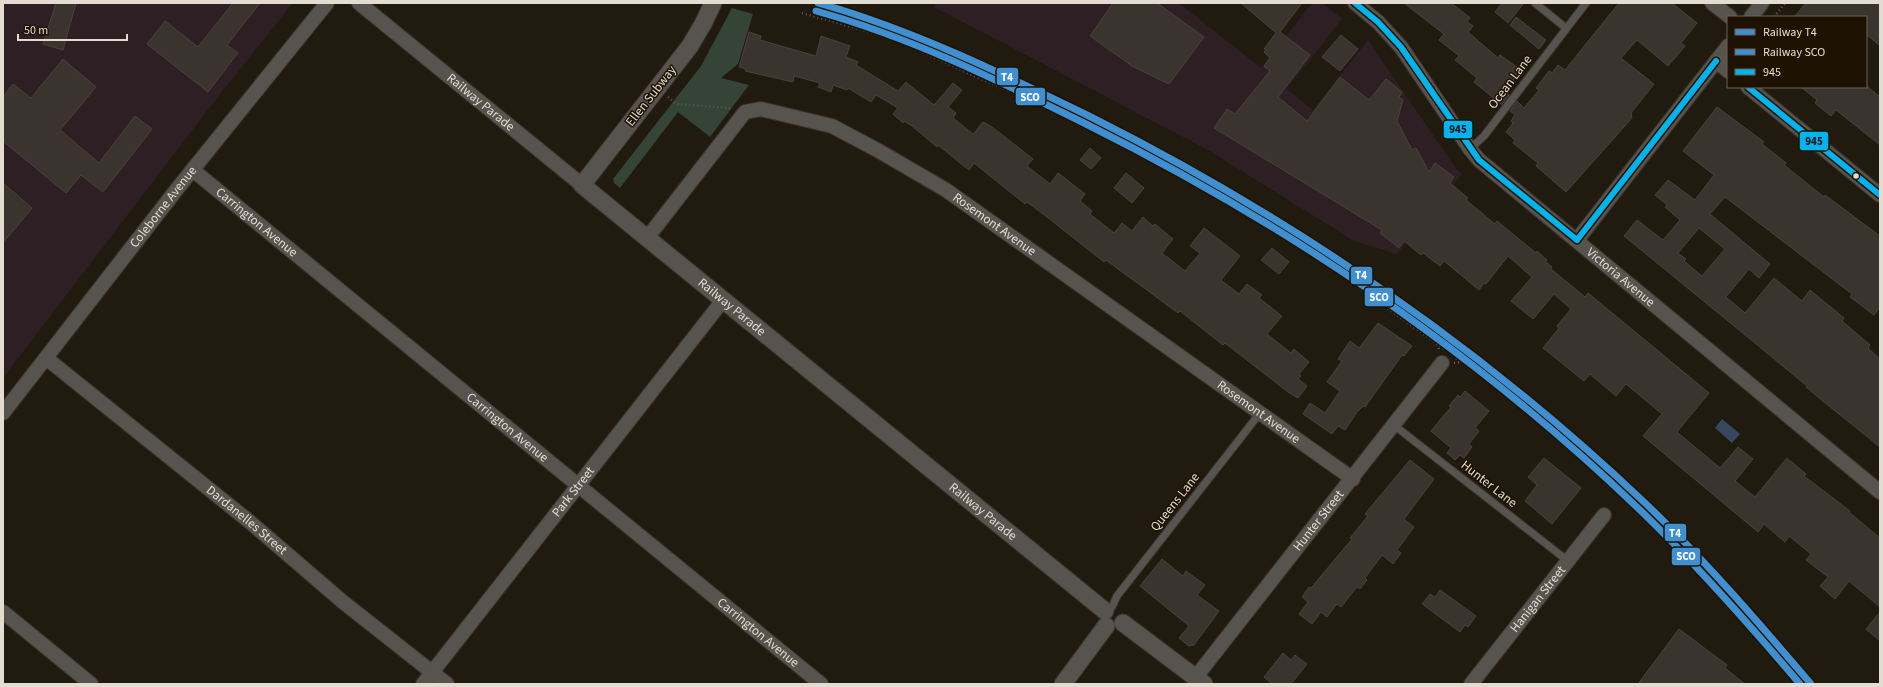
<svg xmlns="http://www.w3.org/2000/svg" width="1883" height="687" font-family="'Source Sans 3',sans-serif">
<rect width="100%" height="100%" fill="#211a0f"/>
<g fill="#2e1f25">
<path d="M 3,3 L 293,3 L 210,107 L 3,378 Z"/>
<path d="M 936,3 L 1179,3 L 1261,68 L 1312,3 L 1322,3 L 1342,19 L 1287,89 L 1313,110 L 1368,40 L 1457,170 L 1462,174 L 1397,254 L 1354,241 L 1208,150 L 934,7 Z"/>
</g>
<path fill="#344437" d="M 732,8 L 753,14 L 738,64 L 721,78 L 749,85 L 710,137 L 678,112 L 620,188 L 614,183 L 613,179 L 701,66 Z"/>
<path fill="#35485d" d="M 1722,419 L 1740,434 L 1732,443 L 1715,428 Z"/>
<g fill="#3b332d" stroke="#4a423c" fill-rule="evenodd">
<path d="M 56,3 L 76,3 L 63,50 L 43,44 Z"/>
<path d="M 233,3 L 260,3 L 227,45 L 238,53 L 208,92 L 147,44 L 165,21 L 198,47 Z"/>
<path d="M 1113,3 L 1157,3 L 1204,37 L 1169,84 L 1132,66 L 1090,36 Z"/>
<path d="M 1241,3 L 1302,3 L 1280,32 L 1310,55 L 1278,97 L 1307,121 L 1340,77 L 1369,100 L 1386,79 L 1402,92 L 1399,97 L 1403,100 L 1397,121 L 1412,150 L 1416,148 L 1429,172 L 1435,163 L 1454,177 L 1450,183 L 1468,198 L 1466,200 L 1495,224 L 1497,221 L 1536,253 L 1537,251 L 1547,260 L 1545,261 L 1552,267 L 1551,269 L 1585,297 L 1588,293 L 1709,393 L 1677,432 L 1720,468 L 1738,447 L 1753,459 L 1735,481 L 1755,497 L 1787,458 L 1806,474 L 1804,476 L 1850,511 L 1849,512 L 1880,538 L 1880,607 L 1849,581 L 1835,599 L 1820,586 L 1828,577 L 1806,560 L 1811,554 L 1789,536 L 1785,542 L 1764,524 L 1758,532 L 1643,436 L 1662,414 L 1626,384 L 1616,396 L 1590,374 L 1584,381 L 1543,348 L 1559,328 L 1557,326 L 1571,309 L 1554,294 L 1533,319 L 1511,301 L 1532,277 L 1508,256 L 1486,284 L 1484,283 L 1479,290 L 1444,261 L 1440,266 L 1423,253 L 1421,255 L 1404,241 L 1399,248 L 1380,233 L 1382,230 L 1214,128 L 1227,109 L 1235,114 L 1270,71 L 1264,66 L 1270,58 L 1264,52 L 1266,50 L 1264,49 L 1276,33 Z"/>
<path d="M 1404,3 L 1451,3 L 1470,18 L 1467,22 L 1473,26 L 1468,32 L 1498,58 L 1500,55 L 1521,70 L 1511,83 L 1513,84 L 1507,92 L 1509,95 L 1502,105 L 1474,82 L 1477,78 L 1455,60 L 1459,56 L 1439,40 L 1444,34 Z"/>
<path d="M 1502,3 L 1524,3 L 1508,23 L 1495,12 Z"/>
<path d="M 1619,3 L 1672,3 L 1697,23 L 1681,43 L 1685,46 L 1668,66 L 1637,40 L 1621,58 L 1654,84 L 1631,113 L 1632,118 L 1566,192 L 1536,166 L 1538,163 L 1513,143 L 1515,140 L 1506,132 L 1513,123 L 1511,121 L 1515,115 L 1510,111 L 1517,101 L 1524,108 L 1539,90 L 1536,88 L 1549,71 L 1552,73 L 1558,65 L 1565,70 Z"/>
<path d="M 1806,3 L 1880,3 L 1880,46 L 1866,34 L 1866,17 L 1794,17 Z"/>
<path d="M 1516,17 L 1546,40 L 1539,49 L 1510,25 Z"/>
<path d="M 749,32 L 761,36 L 760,40 L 816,56 L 821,36 L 850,46 L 846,57 L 858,62 L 856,65 L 898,91 L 906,82 L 934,105 L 953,83 L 962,90 L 948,107 L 956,113 L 953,118 L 973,134 L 983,122 L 992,127 L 1033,159 L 1027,166 L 1050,184 L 1058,173 L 1085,194 L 1080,201 L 1092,211 L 1090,214 L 1114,233 L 1122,223 L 1132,231 L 1143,217 L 1153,226 L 1155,224 L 1173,239 L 1162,253 L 1185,271 L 1200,253 L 1190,246 L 1204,228 L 1240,256 L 1221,280 L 1239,294 L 1247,284 L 1262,295 L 1259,298 L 1282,316 L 1267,334 L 1291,353 L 1294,349 L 1309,362 L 1299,374 L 1301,376 L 1298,379 L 1307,386 L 1298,398 L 1288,392 L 1225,343 L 1223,345 L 1180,311 L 1178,313 L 1106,260 L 1104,262 L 1047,217 L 1027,202 L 1025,204 L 974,163 L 969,170 L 938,145 L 937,147 L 912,126 L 904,121 L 903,123 L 893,114 L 898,108 L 876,95 L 871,102 L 848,88 L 847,90 L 833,85 L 831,92 L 818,87 L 820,83 L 794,76 L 793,82 L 745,71 L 746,69 L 739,67 Z"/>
<path d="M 1341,35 L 1358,49 L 1340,71 L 1322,57 Z"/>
<path d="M 63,59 L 96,87 L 60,130 L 99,163 L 135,116 L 152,129 L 103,192 L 81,175 L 66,193 L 3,141 L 3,97 L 13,84 L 31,98 Z"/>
<path d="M 1801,87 L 1868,87 L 1880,97 L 1880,145 L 1836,110 L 1831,116 L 1815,103 L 1817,100 Z"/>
<path d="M 1717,107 L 1764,142 L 1762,144 L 1786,163 L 1784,165 L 1824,197 L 1825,195 L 1880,236 L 1880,307 L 1874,315 L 1850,297 L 1852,294 L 1725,197 L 1710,214 L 1770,264 L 1759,278 L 1749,269 L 1726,297 L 1745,313 L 1774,278 L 1802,301 L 1810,290 L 1844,318 L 1842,321 L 1870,345 L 1868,348 L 1880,359 L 1880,447 L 1824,402 L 1806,387 L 1807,386 L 1750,339 L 1624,236 L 1637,220 L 1663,240 L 1680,220 L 1665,207 L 1667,205 L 1655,195 L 1668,180 L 1695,200 L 1714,175 L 1683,151 ZM 1699,228 L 1725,249 L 1702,276 L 1684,261 L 1686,259 L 1678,253 Z"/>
<path d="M 1090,148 L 1101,158 L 1091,169 L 1080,160 Z"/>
<path d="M 1126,173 L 1144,188 L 1132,203 L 1114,188 Z"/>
<path d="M 3,183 L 32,208 L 3,243 Z"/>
<path d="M 1272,248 L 1289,262 L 1279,274 L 1261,260 Z"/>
<path d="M 1378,323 L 1412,346 L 1404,356 L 1402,355 L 1365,407 L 1363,406 L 1357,412 L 1345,430 L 1338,426 L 1332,434 L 1303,414 L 1310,403 L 1325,413 L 1340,391 L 1327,382 L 1342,361 L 1338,359 L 1350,341 L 1359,348 Z"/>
<path d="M 1465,391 L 1489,411 L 1475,428 L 1479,431 L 1469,444 L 1472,447 L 1464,458 L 1460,455 L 1455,460 L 1447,453 L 1451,448 L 1431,431 L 1451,407 L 1449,406 L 1458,395 L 1460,397 Z"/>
<path d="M 1544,458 L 1581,488 L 1552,524 L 1525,501 L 1537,485 L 1528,477 Z"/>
<path d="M 1410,460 L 1434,479 L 1404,519 L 1414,527 L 1397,550 L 1401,553 L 1393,564 L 1382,555 L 1365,578 L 1367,580 L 1360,589 L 1357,587 L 1341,607 L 1337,604 L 1327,617 L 1321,612 L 1312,624 L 1299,614 L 1308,602 L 1302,597 L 1309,587 L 1311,588 L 1352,539 L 1350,538 L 1368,516 L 1365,514 Z"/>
<path d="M 1162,559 L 1183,576 L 1186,571 L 1205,585 L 1197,595 L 1219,611 L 1194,645 L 1189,646 L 1179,638 L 1189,626 L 1140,586 Z"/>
<path d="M 1440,590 L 1476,616 L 1468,627 L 1465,625 L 1460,632 L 1422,604 L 1430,594 L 1435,597 Z"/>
<path d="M 1880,612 L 1880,641 L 1866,629 Z"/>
<path d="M 1679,629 L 1727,665 L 1725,668 L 1745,684 L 1638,684 Z"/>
<path d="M 1283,653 L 1291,660 L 1295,655 L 1307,664 L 1291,684 L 1272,684 L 1264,677 Z"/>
</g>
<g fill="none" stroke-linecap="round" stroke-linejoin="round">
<g stroke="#3b342c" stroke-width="9">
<g id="service">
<path d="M 1535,3 L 1566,28"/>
<path d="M 1470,149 L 1484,136 L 1586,3"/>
<path d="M 1395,426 L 1568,561"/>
<path d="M 1112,607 L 1117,596 L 1260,413"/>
</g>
</g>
<g stroke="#3b342c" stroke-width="16">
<g id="minor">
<path id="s1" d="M 359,3 L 582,185"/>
<path id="s2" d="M 1355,3 L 1378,22 L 1401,47 L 1470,149 L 1479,160 L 1880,492"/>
<path d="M 1712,3 L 1730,17"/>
<path d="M 1751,17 L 1762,3"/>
<path d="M 1716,61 L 1728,71"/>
<path d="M 1748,87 L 1880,195"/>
<path id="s3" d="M 194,171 L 821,684"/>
<path id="s4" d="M 647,238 L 745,112 L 761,109 L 832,126 L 879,151 L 946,190 L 1353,479"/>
<path d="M 1577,240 L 1728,46"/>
<path id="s5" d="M 46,358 L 250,522 L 343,602 L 447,684"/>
<path id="s6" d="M 3,413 L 177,189 L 327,3"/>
<path d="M 3,612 L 91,684"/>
<path id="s7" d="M 1195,678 L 1442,363"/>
<path id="s8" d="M 423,684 L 724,299"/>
<path id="s9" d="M 1471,684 L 1604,515"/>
</g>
</g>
<g stroke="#3b342c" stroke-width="19">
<g id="tertiary">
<path id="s10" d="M 713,3 L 703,24 L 690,46 L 582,185 L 1105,611"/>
<path d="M 1123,623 L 1204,684"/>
<path d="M 1063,684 L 1106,626"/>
</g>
</g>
<g stroke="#5f5b56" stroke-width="2.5" stroke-dasharray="1 3" stroke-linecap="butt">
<path d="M 802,13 L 894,39 L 974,76 L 1042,105 L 1068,119 L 1143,154 L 1172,173 L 1231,202 L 1287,240 L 1335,269 L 1369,295 L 1444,349"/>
<path d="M 1774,17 L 1785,3"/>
<path d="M 668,97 L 676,104 L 730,108"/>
<path d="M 1438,344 L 1439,351"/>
<path d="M 1454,363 L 1461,362 L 1455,358"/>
</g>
<use href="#service" stroke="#57534f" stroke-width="7"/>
<use href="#minor" stroke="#57534f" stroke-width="14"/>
<use href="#tertiary" stroke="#57534f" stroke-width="17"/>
<g stroke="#1e1302" stroke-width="9">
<g id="bus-1">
<path d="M 1355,3 L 1378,22 L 1401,47 L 1479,160 L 1577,240"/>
<path d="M 1748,87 L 1880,195"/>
<path d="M 1577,240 L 1716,61"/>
</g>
</g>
<use href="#bus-1" stroke="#00b5ef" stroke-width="6"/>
<g stroke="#1e1302" stroke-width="10">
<path id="rail-1" d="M 818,3 C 913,30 1001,73 1089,116 C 1292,218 1481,347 1645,503 C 1705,560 1758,622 1811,684"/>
</g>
<g stroke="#1e1302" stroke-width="10">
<path id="rail-2" d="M 816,11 C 910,37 997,80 1084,123 C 1287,224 1477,353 1640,510 C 1697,565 1749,624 1800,684"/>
</g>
<use href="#rail-1" stroke="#4090d1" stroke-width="7"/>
<use href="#rail-2" stroke="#4090d1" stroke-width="7"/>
</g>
<circle fill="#e4dcd0" stroke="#1e1302" stroke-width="1.5" cx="1856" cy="176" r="3.5"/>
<g text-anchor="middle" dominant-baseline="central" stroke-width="3" stroke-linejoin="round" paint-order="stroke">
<g font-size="13" fill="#e4dcd0" stroke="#1e1302">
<text transform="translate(1510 82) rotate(-53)">Ocean Lane</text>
<text transform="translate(651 96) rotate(-52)">Ellen Subway</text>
<text stroke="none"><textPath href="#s1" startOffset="157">Railway Parade</textPath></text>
<text stroke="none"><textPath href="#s6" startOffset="261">Coleborne Avenue</textPath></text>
<text stroke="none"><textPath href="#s3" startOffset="81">Carrington Avenue</textPath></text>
<text stroke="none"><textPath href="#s4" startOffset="439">Rosemont Avenue</textPath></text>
<text stroke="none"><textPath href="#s2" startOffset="385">Victoria Avenue</textPath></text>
<text stroke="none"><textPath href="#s10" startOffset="418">Railway Parade</textPath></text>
<text stroke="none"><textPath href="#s4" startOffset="763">Rosemont Avenue</textPath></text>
<text stroke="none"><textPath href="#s3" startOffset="405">Carrington Avenue</textPath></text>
<text transform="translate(1489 484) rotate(38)">Hunter Lane</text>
<text stroke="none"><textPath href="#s8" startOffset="244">Park Street</textPath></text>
<text transform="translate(1175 502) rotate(-52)">Queens Lane</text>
<text stroke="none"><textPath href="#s10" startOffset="742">Railway Parade</textPath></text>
<text stroke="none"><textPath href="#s5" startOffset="258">Dardanelles Street</textPath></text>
<text stroke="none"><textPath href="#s7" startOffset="200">Hunter Street</textPath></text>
<text stroke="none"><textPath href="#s9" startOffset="108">Hanigan Street</textPath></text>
<text stroke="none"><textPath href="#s3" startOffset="729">Carrington Avenue</textPath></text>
</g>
</g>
<g stroke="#1e1302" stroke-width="1.5">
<rect x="996" y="67" width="23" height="19" rx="4" fill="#4090d1"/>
<rect x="1015" y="87" width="31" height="19" rx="4" fill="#4090d1"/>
<rect x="1443" y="120" width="30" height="19" rx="4" fill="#00b5ef"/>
<rect x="1799" y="131" width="30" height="20" rx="4" fill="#00b5ef"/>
<rect x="1350" y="266" width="23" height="19" rx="4" fill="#4090d1"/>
<rect x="1364" y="287" width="30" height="20" rx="4" fill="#4090d1"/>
<rect x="1664" y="523" width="23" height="19" rx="4" fill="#4090d1"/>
<rect x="1671" y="547" width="30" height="19" rx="4" fill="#4090d1"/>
</g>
<g font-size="11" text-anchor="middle" font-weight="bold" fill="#fff">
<text x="1007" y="81">T4</text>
<text x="1030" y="101">SCO</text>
<text x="1361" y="279">T4</text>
<text x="1379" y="301">SCO</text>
<text x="1675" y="537">T4</text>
<text x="1686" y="560">SCO</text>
</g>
<g font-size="11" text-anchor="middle" font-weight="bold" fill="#111">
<text x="1458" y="133">945</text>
<text x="1814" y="145">945</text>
</g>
<rect width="1883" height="687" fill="none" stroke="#e4dcd0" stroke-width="8"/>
<rect x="1727" y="16" width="140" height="72" fill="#1e1302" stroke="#6d6354"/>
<rect x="1735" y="29" width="20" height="6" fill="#4090d1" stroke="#6d6354"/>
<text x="1763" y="36" font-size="12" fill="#e4dcd0">Railway T4</text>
<rect x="1735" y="49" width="20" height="6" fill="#4090d1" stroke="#6d6354"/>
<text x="1763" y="56" font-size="12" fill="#e4dcd0">Railway SCO</text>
<rect x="1735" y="69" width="20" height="6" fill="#00b5ef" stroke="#6d6354"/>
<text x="1763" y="76" font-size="12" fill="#e4dcd0">945</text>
<path d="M18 34v6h109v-6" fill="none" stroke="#e4dcd0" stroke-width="2"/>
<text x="24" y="34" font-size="12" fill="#e4dcd0" stroke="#1e1302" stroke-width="3" paint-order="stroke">50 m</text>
</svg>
